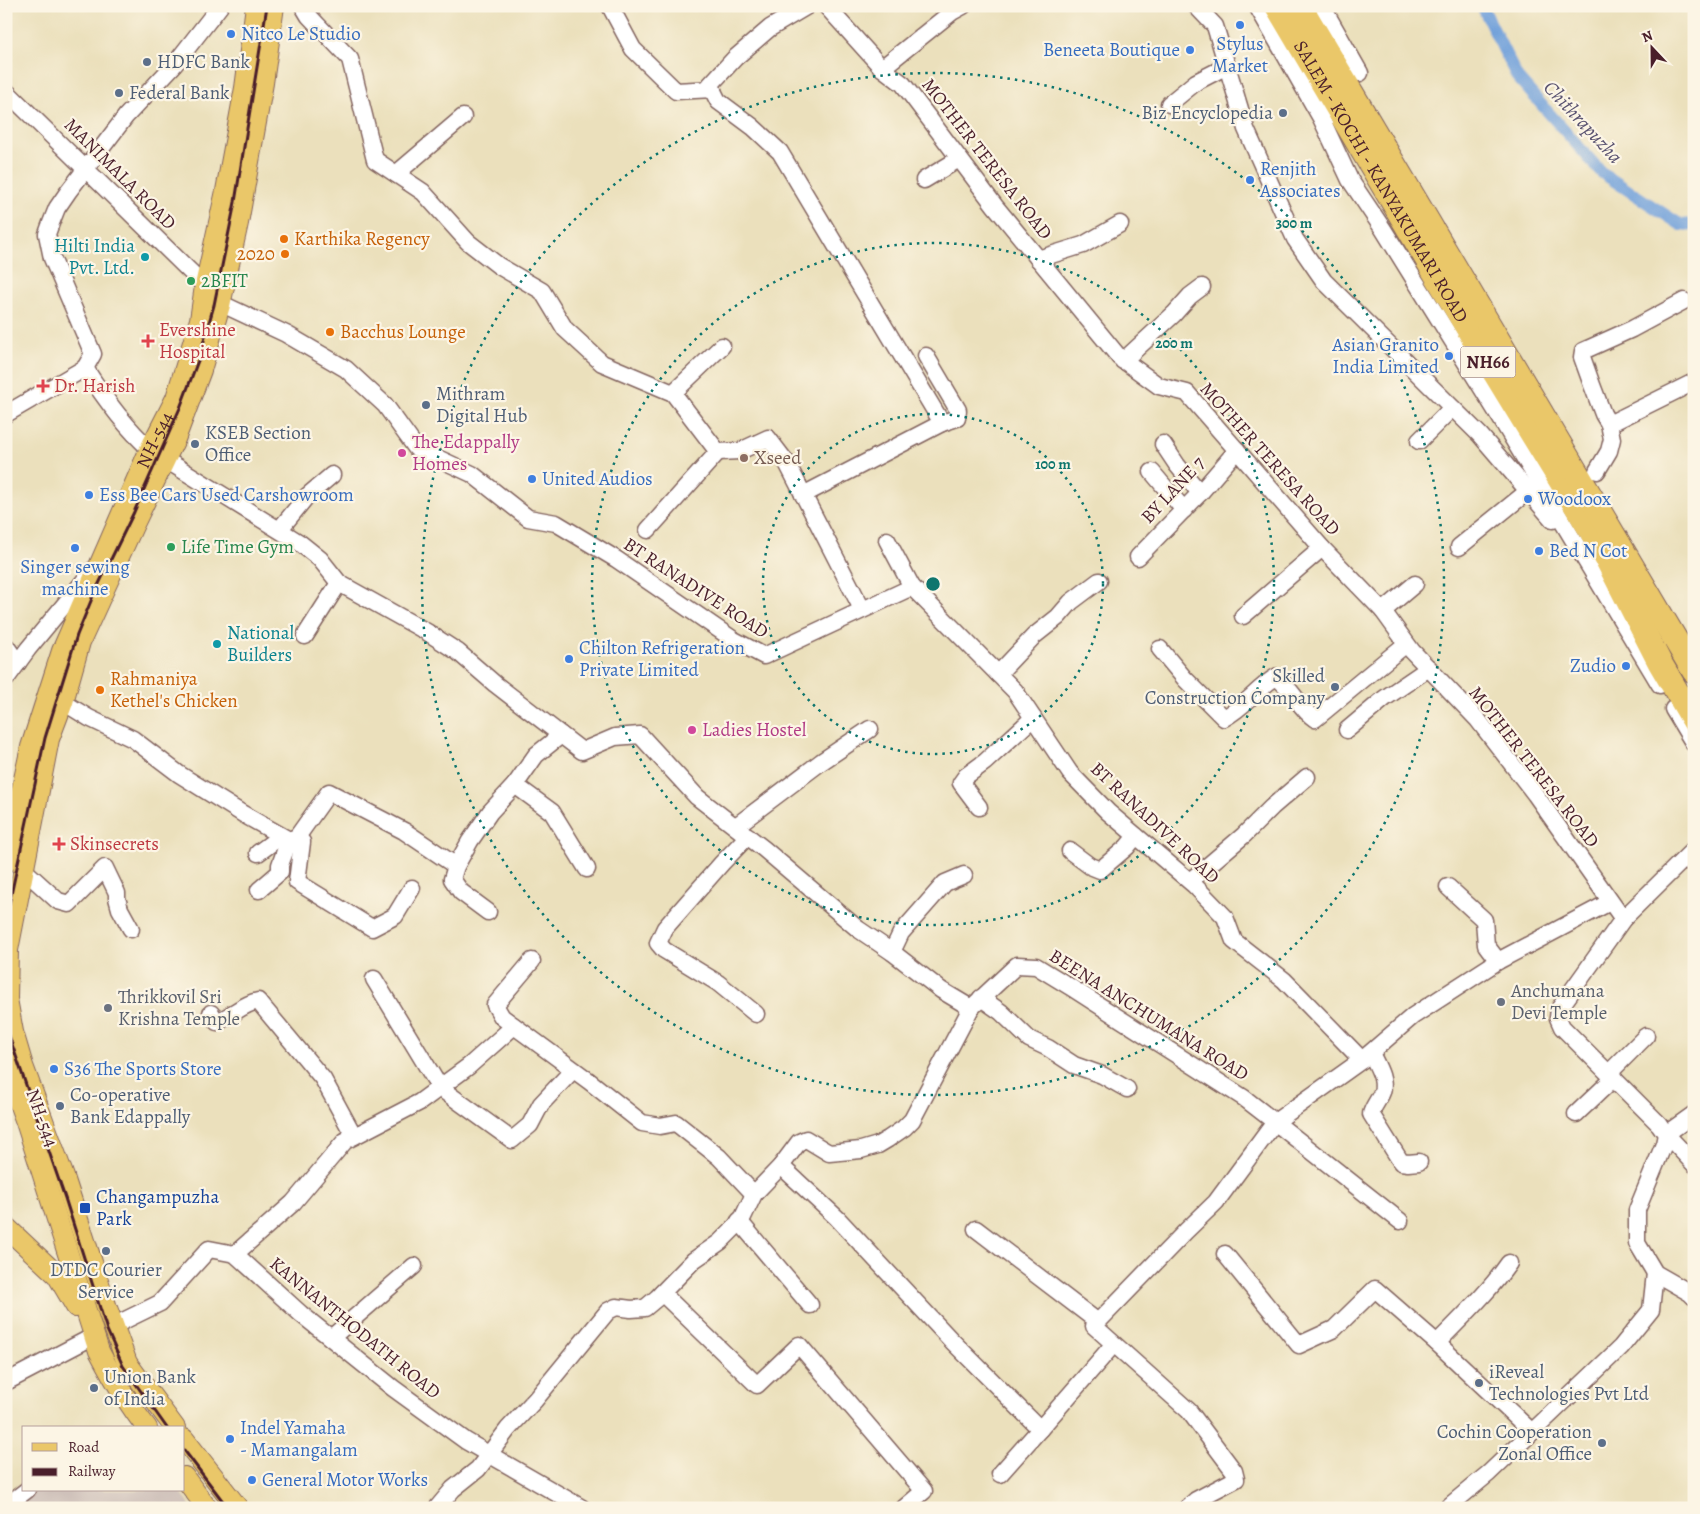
<svg xmlns="http://www.w3.org/2000/svg" width="1700" height="1514" font-family="Alegreya,serif">
<rect width="100%" height="100%" fill="#fcf5e5"/>
<filter id="ink" filterUnits="userSpaceOnUse"><feTurbulence type="fractalNoise" baseFrequency=".02" numOctaves="2"/><feDisplacementMap in="SourceGraphic" scale="10" xChannelSelector="R" yChannelSelector="G"/><feConvolveMatrix kernelMatrix="1 2 1 2 8 2 1 2 1" color-interpolation-filters="sRGB"/></filter>
<filter id="wash" filterUnits="userSpaceOnUse"><feTurbulence type="fractalNoise" baseFrequency=".0096" numOctaves="4" result="noise"/><feDisplacementMap in="SourceGraphic" scale="20" xChannelSelector="R" yChannelSelector="G"/><feGaussianBlur stdDeviation="1.12" result="paint"/><feColorMatrix in="noise" values="0 0 0 0 0 0 0 0 0 0 0 0 0 0 0 0 0 1.4 0 .05"/><feComposite in="paint" operator="in"/></filter>
<g filter="url(#wash)">
<rect width="100%" height="100%" fill="#ebe0bc"/>
<path fill="#cfc1ba" d="M 36,1490 L 179,1490 L 192,1508 L 11,1508 Z"/>
<g fill="none" stroke-linecap="round" stroke-linejoin="round">
<path stroke="#71a0da" stroke-width="12" d="M 1482,6 L 1517,77 L 1602,173 L 1681,225 L 1694,224"/>
</g>
</g>
<g filter="url(#ink)">
<g fill="none" stroke-linecap="round" stroke-linejoin="round">
<g stroke="#82635e" stroke-width="19">
<g id="minor">
<path d="M 303,6 L 309,16 L 350,59 L 375,160 L 423,192 L 468,242 L 499,266 L 542,291 L 565,329 L 602,363 L 673,393 L 718,452 L 740,451 L 768,438 L 787,463 L 862,609"/>
<path d="M 610,6 L 633,49 L 676,91 L 713,89"/>
<path d="M 826,6 L 882,68 L 903,84 L 995,206 L 1119,357 L 1159,386 L 1187,393 L 1322,548 L 1383,611 L 1412,651 L 1478,720 L 1535,794 L 1623,919"/>
<path d="M 1196,6 L 1215,26 L 1246,129 L 1295,239 L 1324,281 L 1480,435 L 1553,520"/>
<path d="M 1257,6 L 1321,118 L 1350,180 L 1383,229 L 1501,419 L 1660,685"/>
<path d="M 1322,6 L 1360,73"/>
<path d="M 882,68 L 952,12 L 963,6"/>
<path d="M 6,91 L 205,286 L 220,303 L 286,334 L 346,369 L 385,405 L 416,448 L 472,474 L 528,518 L 556,523 L 616,559 L 734,640 L 764,656 L 912,587 L 1015,691 L 1070,773 L 1108,812 L 1194,885 L 1225,917 L 1234,941 L 1284,980 L 1362,1060"/>
<path d="M 1169,104 L 1196,82 L 1227,66"/>
<path d="M 396,174 L 463,117"/>
<path d="M 924,180 L 959,159"/>
<path d="M 1038,259 L 1083,245 L 1120,224"/>
<path d="M 926,356 L 958,410 L 957,418 L 942,423"/>
<path d="M 1123,361 L 1174,314 L 1190,296 L 1202,287"/>
<path d="M 85,368 L 93,354 L 52,258 L 47,234 L 51,223 L 57,208 L 68,192 L 126,116 L 174,65 L 220,6"/>
<path d="M 673,393 L 722,346"/>
<path d="M 6,414 L 85,368 C 104,398 124,426 150,449"/>
<path d="M 1609,424 L 1694,382"/>
<path d="M 1419,441 L 1452,408"/>
<path d="M 1163,444 L 1177,465 L 1200,493"/>
<path d="M 166,460 L 300,543 L 320,559 L 339,583 L 427,632 L 458,652 L 495,684 L 582,751 L 615,737 L 640,735 L 697,797 L 764,849 L 858,929 L 892,952 L 941,990 L 971,1008"/>
<path d="M 1597,471 L 1609,451 L 1612,439 L 1609,424 L 1603,414 L 1592,385 L 1582,357 L 1583,351 L 1632,329 L 1684,301"/>
<path d="M 1152,472 L 1184,510"/>
<path d="M 803,495 L 942,423 L 780,152 L 753,127 L 718,101 L 710,85 L 735,58 L 770,28 L 807,6"/>
<path d="M 280,529 L 306,497 L 332,475"/>
<path d="M 648,530 L 718,452"/>
<path d="M 887,540 L 912,587"/>
<path d="M 1459,547 L 1527,492"/>
<path d="M 1138,557 L 1200,493 L 1237,450"/>
<path d="M 1383,611 L 1415,584"/>
<path d="M 1243,616 L 1322,548"/>
<path d="M 305,636 L 339,583"/>
<path d="M 6,646 L 18,663"/>
<path d="M 1160,649 L 1185,679 L 1224,718 C 1244,708 1257,688 1276,677 C 1292,688 1299,708 1315,719 L 1406,644"/>
<path d="M 998,674 L 1034,636 L 1058,617 L 1071,602 L 1099,581"/>
<path d="M 6,679 L 28,649 L 93,570"/>
<path d="M 63,702 L 89,718 L 133,739 L 179,774 L 243,814 L 289,840 L 297,837 L 329,792 L 404,831 L 456,866"/>
<path d="M 1673,709 L 1694,744"/>
<path d="M 1347,730 L 1385,698 L 1429,668"/>
<path d="M 515,785 L 552,812 L 587,869"/>
<path d="M 979,807 L 961,783 L 966,776 L 985,762 L 1033,718"/>
<path d="M 736,826 L 821,762 L 870,729"/>
<path d="M 748,836 L 722,863 L 665,928 L 658,943 L 664,950 L 718,983 L 756,1014"/>
<path d="M 297,837 L 302,842 L 297,882 L 372,928 L 395,916 L 412,888"/>
<path d="M 1694,849 L 1623,919 L 1559,1009 L 1558,1018 L 1562,1027 L 1659,1124 L 1666,1134 L 1664,1144 L 1637,1210 L 1637,1243 L 1655,1273 L 1690,1293 L 1694,1297"/>
<path d="M 1070,851 L 1090,866 L 1100,870 L 1127,847 L 1136,836"/>
<path d="M 258,853 L 281,836"/>
<path d="M 24,870 L 58,901 L 69,904 L 105,868 L 117,893 L 117,898 L 120,909 L 131,929"/>
<path d="M 1190,881 L 1244,835 L 1272,807 L 1307,777"/>
<path d="M 1448,887 L 1484,920 L 1486,945 L 1498,961"/>
<path d="M 259,890 L 280,872 L 280,865 L 289,840"/>
<path d="M 488,912 L 461,892 L 452,879 L 456,866 L 470,841 L 490,812 L 515,785 L 536,755 L 561,735"/>
<path d="M 892,952 L 901,933 L 945,883 L 964,875"/>
<path d="M 532,961 L 495,1005 L 502,1017 L 589,1081 L 642,1123 L 660,1126 L 676,1123 L 719,1157 L 754,1194"/>
<path d="M 374,979 L 440,1088 L 512,1140 L 530,1125 L 541,1104 L 573,1070"/>
<path d="M 981,998 L 1001,1012 L 1029,1039 L 1048,1048 L 1074,1065 L 1102,1075 L 1127,1089"/>
<path d="M 211,1013 L 217,1022 C 232,1016 242,1004 258,1001 L 323,1079 L 354,1136"/>
<path d="M 1371,1053 C 1376,1064 1386,1079 1382,1092 C 1379,1100 1373,1106 1371,1114 L 1401,1162 L 1408,1163 L 1419,1162"/>
<path d="M 1609,1073 L 1646,1036"/>
<path d="M 1576,1114 L 1614,1078"/>
<path d="M 1694,1114 L 1666,1134 L 1694,1164"/>
<path d="M 781,1166 L 837,1218 L 952,1341 L 1040,1429 L 1113,1345"/>
<path d="M 739,1221 L 810,1305"/>
<path d="M 976,1229 L 1098,1322"/>
<path d="M 235,1254 L 293,1203 L 345,1141 L 420,1102 L 469,1066 L 514,1026"/>
<path d="M 1225,1254 L 1299,1345 L 1334,1329 L 1375,1289 L 1437,1343 L 1532,1432"/>
<path d="M 662,1293 L 757,1385 L 799,1345 L 924,1491 L 904,1508"/>
<path d="M 113,1326 L 160,1303 L 209,1249 L 235,1254 L 301,1314 L 393,1388 L 466,1441 L 582,1508"/>
<path d="M 331,1338 L 414,1266"/>
<path d="M 1437,1343 C 1462,1317 1489,1292 1509,1263"/>
<path d="M 6,1382 L 94,1336"/>
<path d="M 1000,1474 L 1040,1429"/>
<path d="M 6,1506 L 27,1490"/>
<path d="M 437,1508 L 453,1489 L 478,1469 L 508,1429 L 535,1400 L 608,1311 L 616,1307 L 631,1309 L 645,1308 L 657,1298 L 694,1260 L 720,1242 L 735,1227 L 743,1217 L 754,1194 L 781,1166 L 799,1142 L 806,1139 L 829,1153 L 861,1150 L 878,1145 L 888,1139 L 904,1128 L 912,1120 L 971,1008 L 1017,965 L 1036,966 L 1072,988 L 1244,1098 L 1275,1122 L 1362,1060 L 1413,1016 L 1498,961 L 1610,902"/>
<path d="M 1187,1508 L 1196,1500 L 1236,1479 L 1234,1471 L 1189,1411 L 1094,1326 L 1186,1231 L 1216,1202 L 1275,1122 L 1400,1221"/>
<path d="M 1447,1508 L 1489,1473 L 1621,1347 L 1651,1310 L 1655,1273"/>
</g>
</g>
<g stroke="#82635e" stroke-width="22">
<g id="major">
<path id="s1" d="M 6,862 L 31,747 L 62,651 L 150,449 L 176,398 L 200,320 L 205,286 L 226,191 L 245,88 L 256,6"/>
<path d="M 6,1067 L 26,1122 L 99,1351 C 113,1378 128,1404 147,1428"/>
<path d="M 6,1227 L 57,1275 L 76,1307"/>
<path d="M 175,1428 L 127,1363 L 107,1308 L 64,1177 L 23,1066 L 13,1032 L 7,999 L 8,950 L 49,739 L 63,702 L 80,642 L 134,524 L 175,439 L 201,370 L 220,305 L 238,223 L 263,83 L 274,6"/>
<path d="M 184,1439 L 238,1508"/>
<path d="M 184,1477 L 207,1508"/>
</g>
</g>
<g stroke="#82635e" stroke-width="26">
<g id="highway">
<path id="s2" d="M 1277,6 L 1477,344 L 1598,542 L 1660,663 L 1694,721"/>
<path d="M 1300,6 L 1694,671"/>
</g>
</g>
<use href="#minor" stroke="#fff" stroke-width="16"/>
<use href="#major" stroke="#eac769" stroke-width="20"/>
<use href="#highway" stroke="#eac769" stroke-width="24"/>
<g stroke="#4a1f2b" stroke-width="3">
<path d="M 6,918 L 45,738 L 77,635 L 93,596 L 134,512 L 180,408 L 199,358 L 214,305 L 235,202 L 267,6"/>
<path d="M 6,1027 L 65,1198 L 107,1330 L 123,1366 L 167,1428"/>
<path d="M 184,1450 L 228,1508"/>
</g>
</g>
</g>
<g fill="none" stroke="#0f766e" stroke-width="2.5" stroke-dasharray="2.5 5">
<circle cx="933" cy="584" r="170"/>
<circle cx="933" cy="584" r="341"/>
<circle cx="933" cy="584" r="511"/>
</g>
<g fill="#3f7fe0" stroke="#fcf5e5" stroke-width="2">
<circle cx="1240" cy="25" r="5"/>
<circle cx="231" cy="34" r="5"/>
<circle cx="1190" cy="50" r="5"/>
<circle cx="1250" cy="180" r="5"/>
<circle cx="1449" cy="356" r="5"/>
<circle cx="532" cy="479" r="5"/>
<circle cx="89" cy="495" r="5"/>
<circle cx="1528" cy="499" r="5"/>
<circle cx="75" cy="548" r="5"/>
<circle cx="1539" cy="551" r="5"/>
<circle cx="569" cy="659" r="5"/>
<circle cx="1626" cy="666" r="5"/>
<circle cx="54" cy="1069" r="5"/>
<circle cx="230" cy="1439" r="5"/>
<circle cx="252" cy="1480" r="5"/>
</g>
<g fill="#5c6f8a" stroke="#fcf5e5" stroke-width="2">
<circle cx="147" cy="62" r="5"/>
<circle cx="119" cy="93" r="5"/>
<circle cx="1283" cy="113" r="5"/>
<circle cx="426" cy="405" r="5"/>
<circle cx="195" cy="444" r="5"/>
<circle cx="1335" cy="687" r="5"/>
<circle cx="60" cy="1106" r="5"/>
<circle cx="106" cy="1251" r="5"/>
<circle cx="1479" cy="1383" r="5"/>
<circle cx="94" cy="1388" r="5"/>
<circle cx="1602" cy="1443" r="5"/>
</g>
<g fill="#e8710a" stroke="#fcf5e5" stroke-width="2">
<circle cx="284" cy="239" r="5"/>
<circle cx="285" cy="254" r="5"/>
<circle cx="330" cy="332" r="5"/>
<circle cx="100" cy="690" r="5"/>
</g>
<g fill="#0f9aa8" stroke="#fcf5e5" stroke-width="2">
<circle cx="145" cy="257" r="5"/>
<circle cx="217" cy="644" r="5"/>
</g>
<g fill="#2e9e5b" stroke="#fcf5e5" stroke-width="2">
<circle cx="191" cy="281" r="5"/>
<circle cx="171" cy="547" r="5"/>
</g>
<g fill="#e0444e" stroke="#fcf5e5" stroke-width="2">
<path d="M145.5 333.5h5v5h5v5h-5v5h-5v-5h-5v-5h5z"/>
<path d="M40.5 378.5h5v5h5v5h-5v5h-5v-5h-5v-5h5z"/>
<path d="M56.5 836.5h5v5h5v5h-5v5h-5v-5h-5v-5h5z"/>
</g>
<g fill="#d1479c" stroke="#fcf5e5" stroke-width="2">
<circle cx="402" cy="453" r="5"/>
<circle cx="692" cy="730" r="5"/>
</g>
<circle fill="#8d6e63" stroke="#fcf5e5" stroke-width="2" cx="744" cy="458" r="5"/>
<g fill="#6b7280" stroke="#fcf5e5" stroke-width="2">
<circle cx="1501" cy="1002" r="5"/>
<circle cx="108" cy="1008" r="5"/>
</g>
<rect fill="#1a4fb4" stroke="#fcf5e5" stroke-width="2" x="79" y="1202" width="12" height="12" rx="2.5"/>
<g text-anchor="middle" dominant-baseline="central" stroke-width="4.5" stroke-linejoin="round" paint-order="stroke">
<rect fill="#fcf5e5" stroke="#7f5f63" stroke-width="1" x="1460.5" y="346.5" width="55" height="31" rx="4"/>
<g font-size="18" font-weight="bold" fill="#4a1f2b">
<text x="1488" y="362">NH66</text>
</g>
<g font-size="19" fill="#366cbe" stroke="#fcf5e5" text-anchor="start">
<text x="241" y="34">Nitco Le Studio</text>
<text x="1240" y="44" text-anchor="middle">Stylus<tspan x="1240" dy="22">Market</tspan></text>
<text x="1180" y="50" text-anchor="end">Beneeta Boutique</text>
<text x="1260" y="169">Renjith<tspan x="1260" dy="22">Associates</tspan></text>
<text x="1439" y="345" text-anchor="end">Asian Granito<tspan x="1439" dy="22">India Limited</tspan></text>
<text x="542" y="479">United Audios</text>
<text x="99" y="495">Ess Bee Cars Used Carshowroom</text>
<text x="1538" y="499">Woodoox</text>
<text x="1549" y="551">Bed N Cot</text>
<text x="75" y="567" text-anchor="middle">Singer sewing<tspan x="75" dy="22">machine</tspan></text>
<text x="579" y="648">Chilton Refrigeration<tspan x="579" dy="22">Private Limited</tspan></text>
<text x="1616" y="666" text-anchor="end">Zudio</text>
<text x="64" y="1069">S36 The Sports Store</text>
<text x="240" y="1428">Indel Yamaha<tspan x="240" dy="22">- Mamangalam</tspan></text>
<text x="262" y="1480">General Motor Works</text>
</g>
<g font-size="19" fill="#4e5e75" stroke="#fcf5e5" text-anchor="start">
<text x="157" y="62">HDFC Bank</text>
<text x="129" y="93">Federal Bank</text>
<text x="1273" y="113" text-anchor="end">Biz Encyclopedia</text>
<text x="436" y="394">Mithram<tspan x="436" dy="22">Digital Hub</tspan></text>
<text x="205" y="433">KSEB Section<tspan x="205" dy="22">Office</tspan></text>
<text x="1325" y="676" text-anchor="end">Skilled<tspan x="1325" dy="22">Construction Company</tspan></text>
<text x="70" y="1095">Co-operative<tspan x="70" dy="22">Bank Edappally</tspan></text>
<text x="106" y="1270" text-anchor="middle">DTDC Courier<tspan x="106" dy="22">Service</tspan></text>
<text x="1489" y="1372">iReveal<tspan x="1489" dy="22">Technologies Pvt Ltd</tspan></text>
<text x="104" y="1377">Union Bank<tspan x="104" dy="22">of India</tspan></text>
<text x="1592" y="1432" text-anchor="end">Cochin Cooperation<tspan x="1592" dy="22">Zonal Office</tspan></text>
</g>
<g font-size="19" fill="#4a1f2b" stroke="#fcf5e5">
<text transform="translate(987 159) rotate(52)">MOTHER TERESA ROAD</text>
<text transform="translate(120 174) rotate(45)">MANIMALA ROAD</text>
<text stroke="none"><textPath href="#s2" startOffset="204">SALEM - KOCHI - KANYAKUMARI ROAD</textPath></text>
<text stroke="none"><textPath href="#s1" startOffset="449">NH-544</textPath></text>
<text transform="translate(1270 459) rotate(48)">MOTHER TERESA ROAD</text>
<text transform="translate(1173 490) rotate(-47)">BY LANE 7</text>
<text transform="translate(696 588) rotate(33)">BT RANADIVE ROAD</text>
<text transform="translate(1534 767) rotate(52)">MOTHER TERESA ROAD</text>
<text transform="translate(1155 823) rotate(43)">BT RANADIVE ROAD</text>
<text transform="translate(1149 1015) rotate(32)">BEENA ANCHUMANA ROAD</text>
<text transform="translate(42 1118) rotate(70)">NH-544</text>
<text transform="translate(355 1328) rotate(39)">KANNANTHODATH ROAD</text>
</g>
<g font-size="19" fill="#c56008" stroke="#fcf5e5" text-anchor="start">
<text x="294" y="239">Karthika Regency</text>
<text x="275" y="254" text-anchor="end">2020</text>
<text x="340" y="332">Bacchus Lounge</text>
<text x="110" y="679">Rahmaniya<tspan x="110" dy="22">Kethel's Chicken</tspan></text>
</g>
<g font-size="19" fill="#0d838f" stroke="#fcf5e5" text-anchor="end">
<text x="135" y="246">Hilti India<tspan x="135" dy="22">Pvt. Ltd.</tspan></text>
<text x="227" y="633" text-anchor="start">National<tspan x="227" dy="22">Builders</tspan></text>
</g>
<g font-size="19" fill="#27864d" stroke="#fcf5e5" text-anchor="start">
<text x="201" y="281">2BFIT</text>
<text x="181" y="547">Life Time Gym</text>
</g>
<g font-size="19" fill="#be3a42" stroke="#fcf5e5" text-anchor="start">
<text x="159" y="330">Evershine<tspan x="159" dy="22">Hospital</tspan></text>
<text x="54" y="386">Dr. Harish</text>
<text x="70" y="844">Skinsecrets</text>
</g>
<g font-size="19" fill="#b23c85" stroke="#fcf5e5" text-anchor="start">
<text x="412" y="442">The Edappally<tspan x="412" dy="22">Homes</tspan></text>
<text x="702" y="730">Ladies Hostel</text>
</g>
<g font-size="19" fill="#785e54" stroke="#fcf5e5" text-anchor="start">
<text x="754" y="458">Xseed</text>
</g>
<g font-size="19" fill="#5b616d" stroke="#fcf5e5" text-anchor="start">
<text x="1511" y="991">Anchumana<tspan x="1511" dy="22">Devi Temple</tspan></text>
<text x="118" y="997">Thrikkovil Sri<tspan x="118" dy="22">Krishna Temple</tspan></text>
</g>
<g font-size="19" fill="#164399" stroke="#fcf5e5" text-anchor="start">
<text x="96" y="1197">Changampuzha<tspan x="96" dy="22">Park</tspan></text>
</g>
<g font-size="20" font-style="italic" fill="#5a5371" stroke="#fcf5e5">
<text transform="translate(1583 122) rotate(47)">Chithrapuzha</text>
</g>
</g>
<circle cx="933" cy="584" r="8" fill="#0f766e" stroke="#fcf5e5" stroke-width="2.5"/>
<g font-size="15" text-anchor="middle" font-weight="bold" fill="#0f766e" stroke="#fcf5e5" stroke-width="4.5" stroke-linejoin="round" paint-order="stroke">
<text x="1294" y="228">300 m</text>
<text x="1174" y="348">200 m</text>
<text x="1053" y="469">100 m</text>
</g>
<rect width="1700" height="1514" fill="none" stroke="#fcf5e5" stroke-width="25"/>
<rect x="22" y="1426" width="162" height="65" fill="#fcf5e5" stroke="#b59f9b"/>
<rect x="32" y="1443" width="25" height="8" fill="#eac769" stroke="#b59f9b"/>
<text x="68" y="1452" font-size="15" fill="#4a1f2b">Road</text>
<rect x="32" y="1468" width="25" height="8" fill="#4a1f2b" stroke="#b59f9b"/>
<text x="68" y="1476" font-size="15" fill="#4a1f2b">Railway</text>
<g transform="translate(1652 48) rotate(338)" stroke="#fcf5e5" stroke-width="4" paint-order="stroke">
<path d="M0-4L9 19L0 12L-9 19Z" fill="#4a1f2b"/>
<text y="-8" font-size="14" font-weight="bold" text-anchor="middle" fill="#4a1f2b">N</text>
</g>
</svg>
